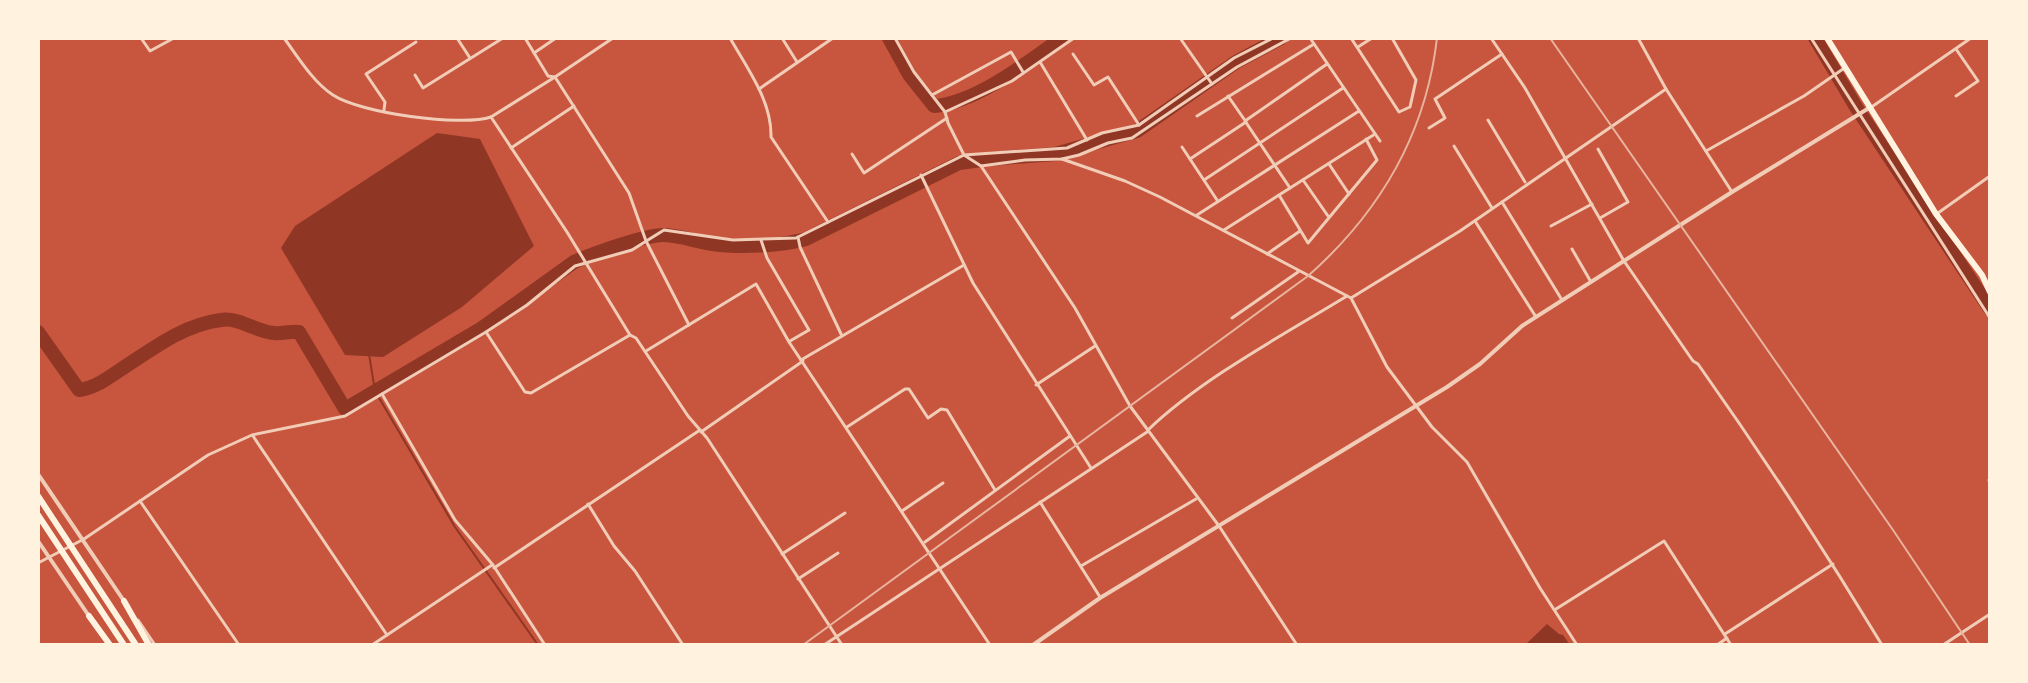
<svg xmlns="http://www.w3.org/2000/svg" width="2028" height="683" font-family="'Archivo Narrow',sans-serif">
<rect width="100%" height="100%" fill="#c8553d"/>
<g fill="#8f3625">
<path d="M 437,133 L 480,139 L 534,246 L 462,307 L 383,357 L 345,355 L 281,248 L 295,226 Z"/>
<path d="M 1547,624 L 1559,634 L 1563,635 L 1570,645 L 1525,645 Z"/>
</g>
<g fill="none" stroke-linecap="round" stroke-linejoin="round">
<path stroke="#8f3625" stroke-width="2" d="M 369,354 L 375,391 L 455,527 L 538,645"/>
<g stroke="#8f3625" stroke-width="14">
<path d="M 889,38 L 910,76 L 934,106 C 976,103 1028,62 1062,38"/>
<path d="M 1815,38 L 1856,107 L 1990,309"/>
<path d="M 38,332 L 79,390 C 95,388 110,377 123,368 C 154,348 183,325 221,320 C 239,317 256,332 274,333 C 282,334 290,331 299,332 L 345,409 L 482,328 L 574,262 C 592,254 645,235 663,235 C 679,235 697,242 713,244 C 739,248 781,246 806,239 L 959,163 L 989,159 L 1055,154 L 1137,131 L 1236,62 L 1281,38"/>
</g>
<g stroke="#f1ccb7" stroke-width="3">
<path d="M 141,38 L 150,51 L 174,38"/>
<path d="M 284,38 C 298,57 313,82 333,95 C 360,113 461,127 491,117 L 555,77 L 629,193 L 646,241 L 689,325"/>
<path d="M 457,38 L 470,58"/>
<path d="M 525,38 L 548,76 L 555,77 L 613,38"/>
<path d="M 730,38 C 747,68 772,101 771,137 L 828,222"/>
<path d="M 782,38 L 797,62"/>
<path d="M 895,38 L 914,72 L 945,112 L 948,123 L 964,155 L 981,166 L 1075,308 L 1130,406 L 1219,526 L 1297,645"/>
<path d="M 1180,38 L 1212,84"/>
<path d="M 1310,38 L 1380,141"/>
<path d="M 1351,38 L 1399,112 L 1410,107 L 1416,80 L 1392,38"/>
<path d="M 1491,38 L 1525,88 L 1624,261 L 1693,361 L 1698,364 C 1763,456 1824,549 1882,645"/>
<path d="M 1638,38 L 1666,89 L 1732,192"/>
<path d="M 1811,38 L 1990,318"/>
<path d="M 1358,47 L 1372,38"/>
<path d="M 534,53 L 556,38"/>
<path d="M 1073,54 L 1094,85 L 1108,77 L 1139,125"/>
<path d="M 1040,62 L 1087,140"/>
<path d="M 415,75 L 423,88 L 503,38"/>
<path d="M 759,89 L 833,38"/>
<path d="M 932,95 L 1011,52 L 1023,72"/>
<path d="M 1228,96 L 1244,119"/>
<path d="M 1956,96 L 1978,81 L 1956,49"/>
<path d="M 1873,106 L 1971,38"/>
<path d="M 384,110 L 385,102 L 366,74 L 416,42"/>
<path d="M 945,112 L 1012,81 L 1074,38"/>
<path d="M 1197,116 L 1314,44"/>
<path d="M 491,117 L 567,232 L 630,335 L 636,338 L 688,416 L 707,438 L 842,645"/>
<path d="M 1488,120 L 1525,182"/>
<path d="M 1429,128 L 1445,118 L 1435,99 L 1502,54"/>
<path d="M 1454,146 L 1492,208"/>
<path d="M 1182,147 L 1217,200"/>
<path d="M 511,148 L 574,106"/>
<path d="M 1598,149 L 1628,202 L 1600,218"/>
<path d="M 1706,151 L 1804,96 L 1843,69"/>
<path d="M 852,154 L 864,173 L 947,118"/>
<path d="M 1062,159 L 1125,181 L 1160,197 L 1351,298 L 1387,367 L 1432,427 L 1467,462 L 1540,588 L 1577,645"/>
<path d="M 1190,159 L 1246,122"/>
<path d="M 1329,164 L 1349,194"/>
<path d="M 981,166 L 1025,160 L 1062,159 L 1079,155 L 1108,143 L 1132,138 L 1237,67 L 1291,38"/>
<path d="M 921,175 L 973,283 L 1091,468"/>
<path d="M 1204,180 L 1343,88"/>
<path d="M 1303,180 L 1328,216"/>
<path d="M 1290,188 L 1245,121 L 1327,64"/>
<path d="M 1279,195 L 1308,243 L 1377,160 L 1366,139"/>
<path d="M 1502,202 L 1562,300"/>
<path d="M 1938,213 L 1990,176"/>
<path d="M 1197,215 L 1359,111"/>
<path d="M 1475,221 L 1536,317"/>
<path d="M 1551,226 L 1592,204"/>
<path d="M 1224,230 L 1375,134"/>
<path d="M 798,237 L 800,247 L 842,336"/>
<path d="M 761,240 L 767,258 L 809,330 L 790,341"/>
<path d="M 1572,249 L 1591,282"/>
<path d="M 1267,254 L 1300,231"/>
<path d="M 1351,298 L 1460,231 L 1666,89"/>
<path d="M 1232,318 L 1298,272"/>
<path d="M 486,332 L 525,392 L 531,393 L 630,335"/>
<path d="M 646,351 L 756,284 L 789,342 L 990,645"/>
<path d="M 801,360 L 964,265"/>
<path d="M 1036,385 L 1095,346"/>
<path d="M 382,394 L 455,520 L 493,565 L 545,645"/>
<path d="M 847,427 L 905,389 L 909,389 L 928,418 L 941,409 L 947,410 L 995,490"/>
<path d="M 1148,430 C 1201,379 1283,335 1347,296"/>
<path d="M 701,432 L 803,361"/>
<path d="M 253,436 L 387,635"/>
<path d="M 1989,480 L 1990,483"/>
<path d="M 140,501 L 239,645"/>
<path d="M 1040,502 L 1100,597"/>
<path d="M 588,504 L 614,546 L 635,571 L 683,645"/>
<path d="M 902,511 L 943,483"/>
<path d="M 925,542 L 1070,436"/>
<path d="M 782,554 L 845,513"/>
<path d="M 38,563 L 84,539 L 208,455 L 252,435 L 345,416 L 486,332 L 527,305 L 575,266 L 632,250 L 664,230 L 733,240 L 796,238 L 964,155 L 1067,148 L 1102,133 L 1139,125 L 1234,58 L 1273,38"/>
<path d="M 1081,566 L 1196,499"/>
<path d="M 494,568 L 700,430"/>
<path d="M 798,579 L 838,553"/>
<path d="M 1556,609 L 1664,541 L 1731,645"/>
<path d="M 138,620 L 155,645"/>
<path d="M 1725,634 L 1833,564"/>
<path d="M 372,645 L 492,565"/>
<path d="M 824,645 L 1147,432"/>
<path d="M 1717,645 L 1727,638"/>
<path d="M 1943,645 L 1990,614"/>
</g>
<g stroke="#f1ccb7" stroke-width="4">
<path d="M 38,474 L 124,601"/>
<path d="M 38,541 L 89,616"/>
<path d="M 1033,645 L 1100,598 L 1447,387 L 1480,364 L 1522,326 L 1732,192 L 1869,108"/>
</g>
<g stroke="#fff3e0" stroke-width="6">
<path d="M 1827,38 L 1936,214 L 1982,275 L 1990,292"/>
<path d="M 38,496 L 136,645"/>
<path d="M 38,515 L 124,645"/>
<path d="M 124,601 L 149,645"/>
<path d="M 89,616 L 110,645"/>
</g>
<g stroke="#e9b49f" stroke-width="2">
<path d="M 1550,38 L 1893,530 L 1970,645"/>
<path d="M 803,645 L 1308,276 C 1379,213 1426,134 1437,38"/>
</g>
</g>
<rect width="2028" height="683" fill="none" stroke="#fff3e0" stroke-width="80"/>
</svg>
